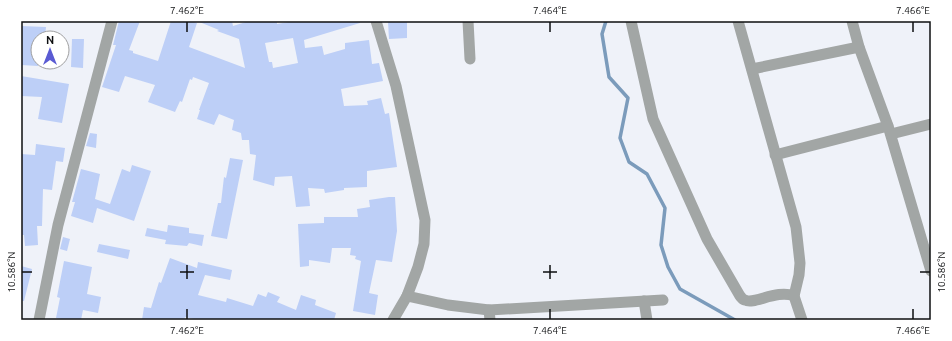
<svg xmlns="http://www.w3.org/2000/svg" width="952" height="341" font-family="Ubuntu,sans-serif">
<rect width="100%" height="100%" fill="#eff2f9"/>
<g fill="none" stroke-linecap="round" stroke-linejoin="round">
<path stroke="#7b9bbb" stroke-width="3.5" d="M 606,21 L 602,34 L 609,77 L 628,98 L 620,138 L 629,162 L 647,174 L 665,208 L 661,245 L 668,267 L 680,289 L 735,320"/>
</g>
<g fill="#bdcff7" fill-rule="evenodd">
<path d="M 119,21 L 140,21 L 129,50 L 133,51 L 133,53 L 158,61 L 171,21 L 190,21 L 197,23 L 189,47 L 245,68 L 239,39 L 217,31 L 219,30 L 197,21 L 232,21 L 233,26 L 249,21 L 277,21 L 277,24 L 294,21 L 360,21 L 360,23 L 304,40 L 305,48 L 322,46 L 324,55 L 345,49 L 345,43 L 369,40 L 372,64 L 379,63 L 383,81 L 341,89 L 344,106 L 368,105 L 367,101 L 381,98 L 385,114 L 389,113 L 397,167 L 367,171 L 367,187 L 344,188 L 344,190 L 325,193 L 324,189 L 308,188 L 310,206 L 296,207 L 292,176 L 275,177 L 274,186 L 253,180 L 256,155 L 250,154 L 249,140 L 242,140 L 241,133 L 232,130 L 234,120 L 219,114 L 214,125 L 197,119 L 200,110 L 199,110 L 209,83 L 193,77 L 192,80 L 190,79 L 182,102 L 180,101 L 175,112 L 148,102 L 155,85 L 125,76 L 119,92 L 102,87 L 116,45 L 113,45 ZM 293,38 L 298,63 L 273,68 L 272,62 L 269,62 L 265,43 Z"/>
<path d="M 407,21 L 407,38 L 389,39 L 388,22 Z"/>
<path d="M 21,26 L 46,27 L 45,37 L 38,37 L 38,66 L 21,65 Z"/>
<path d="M 72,39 L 84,39 L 83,68 L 71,67 Z"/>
<path d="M 21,76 L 69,84 L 62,123 L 38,119 L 42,97 L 21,96 Z"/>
<path d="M 90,133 L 97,134 L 96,148 L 86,146 Z"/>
<path d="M 36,144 L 65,148 L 63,162 L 56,161 L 52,190 L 43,189 L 42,226 L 37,226 L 38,245 L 25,246 L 24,235 L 21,235 L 21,154 L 35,155 Z"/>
<path d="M 230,158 L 243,160 L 227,239 L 211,236 L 218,203 L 221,203 L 224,177 L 226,178 Z"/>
<path d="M 132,165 L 151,171 L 134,221 L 97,208 L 93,223 L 71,216 L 75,202 L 72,202 L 81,169 L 100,174 L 95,199 L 110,204 L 122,169 L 130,172 Z"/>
<path d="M 389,197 L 395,197 L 397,231 L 392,262 L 376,260 L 369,293 L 378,295 L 375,315 L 353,311 L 361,261 L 355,259 L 356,256 L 350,255 L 351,248 L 332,248 L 330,263 L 309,260 L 309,266 L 300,267 L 298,224 L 324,223 L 324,217 L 358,217 L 357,209 L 370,207 L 369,200 Z"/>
<path d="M 168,225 L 189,228 L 189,233 L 204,235 L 202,246 L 189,243 L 187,246 L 165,244 L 166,240 L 145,236 L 147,228 L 167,232 Z"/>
<path d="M 63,237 L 70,239 L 67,251 L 60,249 Z"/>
<path d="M 99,244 L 130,250 L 128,259 L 97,252 Z"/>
<path d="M 170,258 L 197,268 L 198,262 L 232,270 L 230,280 L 205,275 L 198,295 L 226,302 L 227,298 L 253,306 L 258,294 L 266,297 L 268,292 L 280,297 L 277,302 L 296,310 L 301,295 L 316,300 L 315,305 L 336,313 L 334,320 L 198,320 L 185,317 L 184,320 L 142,320 L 144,307 L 151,308 L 159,282 L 161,283 Z"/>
<path d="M 64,261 L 92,267 L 87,294 L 101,297 L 98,313 L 83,310 L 81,320 L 67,320 L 56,318 L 60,298 L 57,297 Z"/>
<path d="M 21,266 L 32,269 L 24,301 L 21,301 Z"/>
</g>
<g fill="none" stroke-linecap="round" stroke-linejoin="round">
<g stroke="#a2a6a5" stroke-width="11">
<path d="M 376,21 L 396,86 L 425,220 L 424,244 L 418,267 L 407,296 L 393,320"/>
<path d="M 468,21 L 470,59"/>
<path d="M 631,21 L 653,119 L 707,239 L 740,296 C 742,298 743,300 745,300 C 754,305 777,289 794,296 L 802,320"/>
<path d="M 738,21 L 796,227 L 800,263 L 799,275 L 794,296"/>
<path d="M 852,21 L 859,47 L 888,126 L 931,271"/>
<path d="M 752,69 L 859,47"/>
<path d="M 891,134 L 931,124"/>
<path d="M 775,155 L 888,126"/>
<path d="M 407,296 L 448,305 L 489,310 L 663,300"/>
<path d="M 644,301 L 647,320"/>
<path d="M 489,310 L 490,320"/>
<path d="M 39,320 L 58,225 L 112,21"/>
</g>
</g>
<path fill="none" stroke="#0e0f11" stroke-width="1.5" d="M 187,22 L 187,32M 550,22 L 550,32M 913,22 L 913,32M 187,265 L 187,279M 550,265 L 550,279M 22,272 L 32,272M 180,272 L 194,272M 543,272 L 557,272M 920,272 L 930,272M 187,309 L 187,319M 550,309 L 550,319M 913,309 L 913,319"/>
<rect width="952" height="341" fill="none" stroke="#ffffff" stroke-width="44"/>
<g transform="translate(50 50)"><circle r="19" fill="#ffffff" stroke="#9f9fa0"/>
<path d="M0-3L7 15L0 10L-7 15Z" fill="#5a5bd3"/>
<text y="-6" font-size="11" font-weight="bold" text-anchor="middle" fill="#0e0f11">N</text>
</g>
<rect x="22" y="22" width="908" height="297" fill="none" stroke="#0e0f11" stroke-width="1.5"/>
<g font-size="10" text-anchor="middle" fill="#0e0f11">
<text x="187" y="14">7.462°E</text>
<text x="550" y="14">7.464°E</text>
<text x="913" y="14">7.466°E</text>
<text transform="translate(11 272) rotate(-90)" y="4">10.586°N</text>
<text transform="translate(941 272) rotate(-90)" y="4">10.586°N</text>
<text x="187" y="334">7.462°E</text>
<text x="550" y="334">7.464°E</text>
<text x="913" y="334">7.466°E</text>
</g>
</svg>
